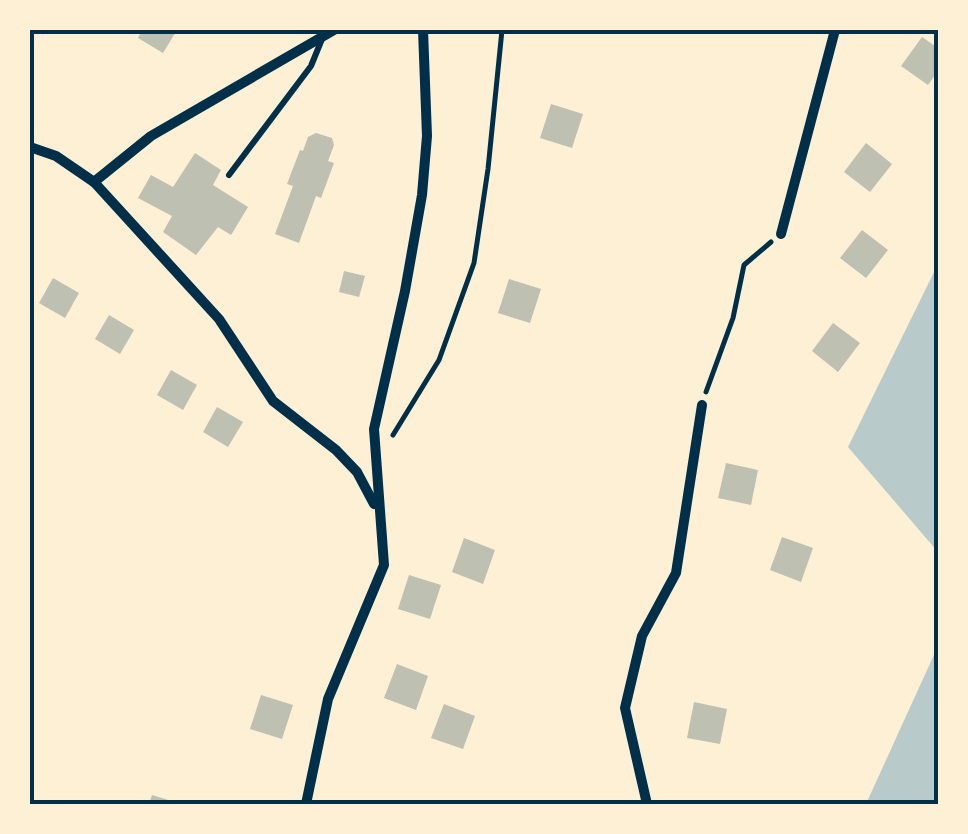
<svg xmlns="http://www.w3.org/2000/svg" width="968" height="834" font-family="'PT Serif',serif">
<rect width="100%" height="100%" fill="#fdf0d5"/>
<g fill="#b9caca">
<path d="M 938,264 L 938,552 L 848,447 Z"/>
<path d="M 938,646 L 938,804 L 866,804 Z"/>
</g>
<g fill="#bec0b2">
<path d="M 142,30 L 177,30 L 163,53 L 138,38 Z"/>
<path d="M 922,37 L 938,48 L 938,71 L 928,85 L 901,66 Z"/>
<path d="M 551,104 L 583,114 L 572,148 L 540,138 Z"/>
<path d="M 316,133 L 332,138 L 334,145 L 328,161 L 334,163 L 321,198 L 316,196 L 299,243 L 275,234 L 293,186 L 287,184 L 300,150 L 303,151 L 308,137 Z"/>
<path d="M 866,143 L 892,164 L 870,192 L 844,172 Z"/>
<path d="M 195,153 L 221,170 L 213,185 L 248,207 L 231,235 L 218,227 L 196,255 L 163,232 L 172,216 L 138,198 L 151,175 L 173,187 Z"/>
<path d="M 862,230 L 888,250 L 866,278 L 840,258 Z"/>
<path d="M 344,271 L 365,276 L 359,297 L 339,292 Z"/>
<path d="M 53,278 L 79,293 L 65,318 L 39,303 Z"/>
<path d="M 509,279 L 541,289 L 530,323 L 498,313 Z"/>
<path d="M 109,315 L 134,330 L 120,354 L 95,339 Z"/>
<path d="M 833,323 L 860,343 L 838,372 L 812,351 Z"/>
<path d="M 171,370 L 197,385 L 183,410 L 157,395 Z"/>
<path d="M 217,407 L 243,422 L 228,447 L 203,432 Z"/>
<path d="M 726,463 L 758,470 L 751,505 L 718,498 Z"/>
<path d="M 782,537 L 813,548 L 801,582 L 770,570 Z"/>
<path d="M 464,538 L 495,550 L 483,584 L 452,572 Z"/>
<path d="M 409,575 L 441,585 L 430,619 L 398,609 Z"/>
<path d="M 397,664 L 428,676 L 416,710 L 384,698 Z"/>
<path d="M 261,695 L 293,705 L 282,739 L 250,729 Z"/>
<path d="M 694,702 L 727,709 L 720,744 L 687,738 Z"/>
<path d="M 444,704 L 475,716 L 463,749 L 431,738 Z"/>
<path d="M 152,795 L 178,803 L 178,804 L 149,804 Z"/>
</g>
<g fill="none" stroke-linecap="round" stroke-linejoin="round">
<g stroke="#003049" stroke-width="5">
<path d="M 706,392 L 733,318 L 744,265 L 771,242"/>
<path d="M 393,435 L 439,360 L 474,263 L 488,169 L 502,30"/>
</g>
<path stroke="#003049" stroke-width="6" d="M 229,175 L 311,66 L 322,39"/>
<g stroke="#003049" stroke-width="10">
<path d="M 30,147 L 56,156 L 94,182 L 219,319 L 273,401 L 336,450 L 357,472 L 374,504"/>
<path d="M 94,182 L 151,136 L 334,30"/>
<path d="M 781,234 L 835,30"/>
<path d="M 306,804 L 328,699 L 384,565 L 374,429 L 405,291 L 422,195 L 427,136 L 423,30"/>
<path d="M 647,804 L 625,708 L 642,636 L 676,573 L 702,405"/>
</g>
</g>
<rect width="968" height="834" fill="none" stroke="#fdf0d5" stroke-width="65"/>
<rect x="32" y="32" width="904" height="770" fill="none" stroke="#003049" stroke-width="4"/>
</svg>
